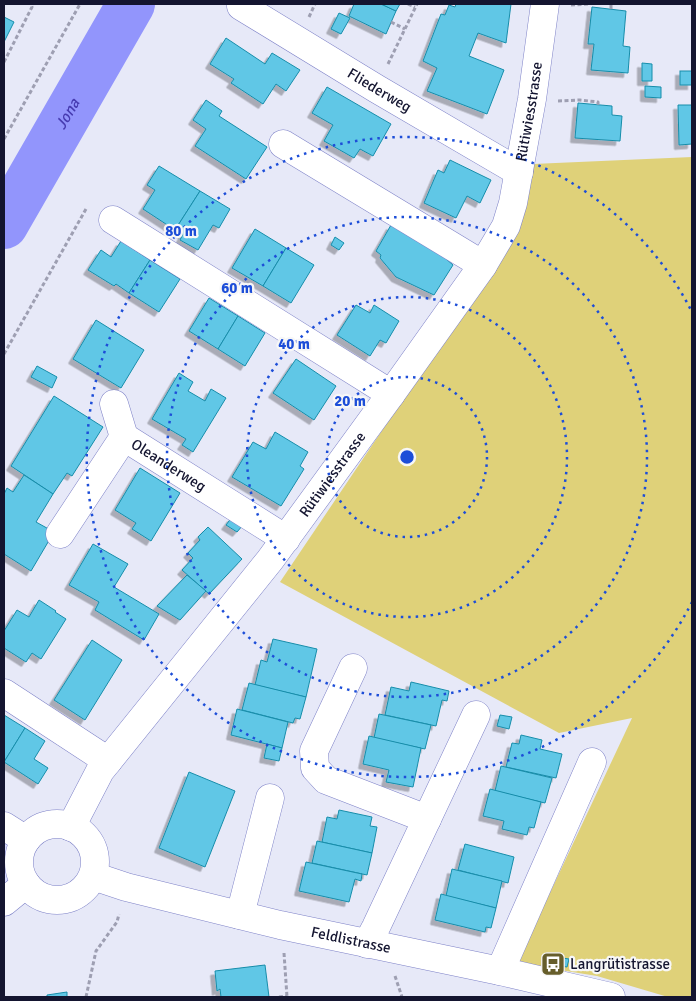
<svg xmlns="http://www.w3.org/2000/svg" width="696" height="1001" font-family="Signika,sans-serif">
<defs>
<filter id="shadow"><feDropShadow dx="-4.5" dy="4.5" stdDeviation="0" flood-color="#0004"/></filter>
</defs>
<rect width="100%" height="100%" fill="#e7e9f8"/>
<path fill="#daddff" d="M 4,826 L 21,851 L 19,862 L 21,874 L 4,902 Z"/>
<path fill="#dfd179" d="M 692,157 L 692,997 L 668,997 L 597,976 L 517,963 L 632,718 L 559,733 L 280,582 L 509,242 L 533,164 Z"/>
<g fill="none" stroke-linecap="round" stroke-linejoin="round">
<path stroke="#9295fc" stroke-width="48" id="s1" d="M 4,225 L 131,4"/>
</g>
<g fill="#61c7e6" stroke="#178daa" filter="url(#shadow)">
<path d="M 354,4 L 381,4 L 396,11 L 386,34 L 349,16 Z"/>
<path d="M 381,4 L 400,4 L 396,11 Z"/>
<path d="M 456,4 L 511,4 L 506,43 L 478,33 L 469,56 L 504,70 L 487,114 L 427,91 L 437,68 L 423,61 L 441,14 L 445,15 L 449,5 L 455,7 Z"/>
<path d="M 592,7 L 626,11 L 623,46 L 630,47 L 628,73 L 591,70 L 594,44 L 588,44 Z"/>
<path d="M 339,13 L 350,18 L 341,34 L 331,29 Z"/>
<path d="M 4,17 L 14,22 L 4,42 Z"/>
<path d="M 226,38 L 265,64 L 272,53 L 300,70 L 286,91 L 276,84 L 263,104 L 231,83 L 234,79 L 210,64 Z"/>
<path d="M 642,63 L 652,64 L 652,81 L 642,81 Z"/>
<rect x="680" y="71" width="12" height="14"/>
<path d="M 645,86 L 661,87 L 661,98 L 645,97 Z"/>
<path d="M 327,87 L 391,124 L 373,156 L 360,149 L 354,158 L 324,141 L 333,125 L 312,113 Z"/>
<path d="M 206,100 L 222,111 L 219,116 L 267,147 L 246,179 L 195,146 L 206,129 L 193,120 Z"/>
<path d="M 578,103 L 612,106 L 612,115 L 622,116 L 620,141 L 575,138 Z"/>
<path d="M 678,105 L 692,105 L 692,144 L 679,145 Z"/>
<path d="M 450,160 L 491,180 L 480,203 L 467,196 L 456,218 L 424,203 L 438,170 L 444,173 Z"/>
<path d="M 159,166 L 200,191 L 175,230 L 143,209 L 155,190 L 147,185 Z"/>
<path d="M 200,191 L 230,209 L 219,228 L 213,225 L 198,250 L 180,240 L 183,234 L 175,230 Z"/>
<path d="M 391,225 L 428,243 L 453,265 L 434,295 L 396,277 L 380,258 L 381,255 L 376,251 Z"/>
<path d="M 255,229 L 286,248 L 263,286 L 232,268 Z"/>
<path d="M 335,237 L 344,243 L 339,250 L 331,245 Z"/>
<path d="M 121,241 L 150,260 L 129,293 L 116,284 L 114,286 L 88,270 L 101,250 L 111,257 Z"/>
<path d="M 286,248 L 314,265 L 291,303 L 263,286 Z"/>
<path d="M 150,260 L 180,279 L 159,312 L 129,293 Z"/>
<path d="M 209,298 L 238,316 L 218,349 L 189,331 Z"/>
<path d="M 356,305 L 370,313 L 374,305 L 399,321 L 386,343 L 380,340 L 370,356 L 337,335 Z"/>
<path d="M 238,316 L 265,333 L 245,366 L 218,349 Z"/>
<path d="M 96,320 L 144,350 L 121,388 L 73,359 Z"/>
<path d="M 296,359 L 336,386 L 314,420 L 273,393 Z"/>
<path d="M 37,366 L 57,377 L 52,388 L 31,377 Z"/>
<path d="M 179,373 L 193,382 L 188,391 L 205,401 L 211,389 L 226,398 L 193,452 L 182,445 L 186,439 L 152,419 Z"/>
<path d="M 54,396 L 103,427 L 72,476 L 67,473 L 53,494 L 11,466 Z"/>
<path d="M 275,432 L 308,452 L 300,466 L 304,469 L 281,506 L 232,477 L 253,442 L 266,449 Z"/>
<path d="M 140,468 L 180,493 L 151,541 L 132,529 L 136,523 L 115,510 Z"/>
<path d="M 24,475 L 53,494 L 36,522 L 54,532 L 31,571 L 4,554 L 4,494 L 7,488 L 13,492 Z"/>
<path d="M 232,517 L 243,525 L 237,532 L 226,525 Z"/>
<path d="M 208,527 L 242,559 L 209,594 L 182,570 L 193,558 L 188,553 L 200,540 L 198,537 Z"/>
<path d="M 93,544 L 128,564 L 114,587 L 159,614 L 144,640 L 95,610 L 99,602 L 69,585 Z"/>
<path d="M 187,575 L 206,591 L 180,620 L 157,606 Z"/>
<path d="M 39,600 L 56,611 L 55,612 L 66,619 L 41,659 L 32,653 L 26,662 L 4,648 L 4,631 L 17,610 L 29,617 Z"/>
<path d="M 273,639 L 317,649 L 306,697 L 255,685 L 261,660 L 267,662 Z"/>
<path d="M 92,640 L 122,660 L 85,720 L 54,700 Z"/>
<path d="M 411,682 L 449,691 L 447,701 L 442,700 L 436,726 L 385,715 L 391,687 L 409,691 Z"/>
<path d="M 249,683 L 306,697 L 300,719 L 295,718 L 293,723 L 242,710 Z"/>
<path d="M 237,709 L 288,722 L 282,748 L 231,735 Z"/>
<path d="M 379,714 L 431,725 L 425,749 L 374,738 Z"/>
<path d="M 4,715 L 25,728 L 4,762 Z"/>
<path d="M 500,715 L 512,717 L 509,729 L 497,726 Z"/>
<path d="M 25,728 L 45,741 L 34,759 L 48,768 L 38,784 L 4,762 Z"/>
<path d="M 521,735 L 542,740 L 540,749 L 562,754 L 556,778 L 506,767 L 512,743 L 519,744 Z"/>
<path d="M 369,736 L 421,748 L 413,787 L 386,782 L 389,770 L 363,764 Z"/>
<path d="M 267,744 L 282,748 L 279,761 L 264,758 Z"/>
<path d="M 501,766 L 552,778 L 545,803 L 495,791 Z"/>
<path d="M 189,772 L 235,791 L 205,867 L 159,848 Z"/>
<path d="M 490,789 L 541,802 L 534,828 L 529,827 L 527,835 L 502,829 L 504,821 L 483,816 Z"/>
<path d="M 339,810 L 372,817 L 370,826 L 377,827 L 372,853 L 322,842 L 327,817 L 337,819 Z"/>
<path d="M 317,841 L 372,853 L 367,875 L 312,863 Z"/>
<path d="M 465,844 L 514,857 L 508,883 L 458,870 Z"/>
<path d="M 306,862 L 362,874 L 361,881 L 355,879 L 349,902 L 299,891 Z"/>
<path d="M 452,869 L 502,881 L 496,908 L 446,896 Z"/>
<path d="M 441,894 L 496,908 L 491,928 L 486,927 L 485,932 L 435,920 Z"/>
<path d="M 556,957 L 569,959 L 567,967 L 555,965 Z"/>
<path d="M 265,965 L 269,997 L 221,997 L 220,989 L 217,991 L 215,971 Z"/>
<path d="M 67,992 L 67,997 L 47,997 L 47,995 Z"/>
</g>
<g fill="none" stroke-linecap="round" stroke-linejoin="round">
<g stroke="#7e82c8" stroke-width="29">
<g id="minor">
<path id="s2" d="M 241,6 L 377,89 L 519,172"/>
<path d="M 283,144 L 483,265"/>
<path d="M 113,220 L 391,394"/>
<path d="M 114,404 L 124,437"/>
<path id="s3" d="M 60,534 L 124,437 L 286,539"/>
<path d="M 353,668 L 314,751 L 315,768 L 326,780 L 427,819"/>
<path d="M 4,693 L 108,761"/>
<circle cx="57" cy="862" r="38"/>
<path d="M 4,826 L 26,840"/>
<path id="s4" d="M 71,827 L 100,771 L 270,560 L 391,394 L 483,265 L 506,226 L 513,203 L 532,99 L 545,4"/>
<path id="s5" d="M 93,876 L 126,887 L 280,925 L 500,971 L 611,997"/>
<path d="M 4,902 L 26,884"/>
<path d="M 240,915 L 270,798"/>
<path d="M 367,944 L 376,927 L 476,715"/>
<path d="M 500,971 L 592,762"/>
</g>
</g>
<g stroke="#9e9fb2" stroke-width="3" stroke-dasharray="4 2.5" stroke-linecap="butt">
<path d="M 408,4 L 415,7"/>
<path d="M 571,5 L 589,4"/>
<path d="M 611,9 L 611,4"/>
<path d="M 309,17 L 315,4"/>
<path d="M 391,22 L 405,29"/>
<path d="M 4,62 L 32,7 L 31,4"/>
<path d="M 388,64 L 417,4"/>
<path d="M 558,101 L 580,100 L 598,102 L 598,105"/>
<path d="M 4,139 L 80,4"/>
<path d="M 4,354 L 86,209 L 88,209"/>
<path d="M 284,953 L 287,997"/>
<path d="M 395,976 L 402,997"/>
<path d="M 86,997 L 96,951 L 117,922 L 119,914"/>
<path d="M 279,997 L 287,996"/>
</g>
<use href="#minor" stroke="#fff" stroke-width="28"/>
</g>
<g fill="none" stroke="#1d4ed8" stroke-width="2.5" stroke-dasharray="2.5 5">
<circle cx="407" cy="457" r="80"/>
<circle cx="407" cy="457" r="160"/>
<circle cx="407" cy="457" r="240"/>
<path d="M692 602A320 320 0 1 1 692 312"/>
</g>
<defs>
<g id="bus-square" transform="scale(1.25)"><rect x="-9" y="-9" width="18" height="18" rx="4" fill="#675e2b" stroke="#f7f7f7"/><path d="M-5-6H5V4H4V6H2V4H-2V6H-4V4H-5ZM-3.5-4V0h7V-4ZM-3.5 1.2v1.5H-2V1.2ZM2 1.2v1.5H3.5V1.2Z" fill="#fff"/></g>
</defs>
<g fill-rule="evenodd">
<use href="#bus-square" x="553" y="964"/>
</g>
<g text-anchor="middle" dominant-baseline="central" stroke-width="4.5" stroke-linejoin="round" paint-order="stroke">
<g font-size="15" fill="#141530" stroke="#f7f7f7">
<text stroke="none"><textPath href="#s2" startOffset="162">Fliederweg</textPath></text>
<text stroke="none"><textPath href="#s4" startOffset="860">Rütiwiesstrasse</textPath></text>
<text stroke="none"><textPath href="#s3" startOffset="169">Oleanderweg</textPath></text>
<text stroke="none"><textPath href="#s4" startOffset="440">Rütiwiesstrasse</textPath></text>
<text stroke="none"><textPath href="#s5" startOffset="266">Feldlistrasse</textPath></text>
</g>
<g font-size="15" fill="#141530" stroke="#f7f7f7" text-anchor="start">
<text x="570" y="964">Langrütistrasse</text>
</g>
<g font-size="16" font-style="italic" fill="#473cb1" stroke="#f7f7f7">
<text stroke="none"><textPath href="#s1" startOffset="128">Jona</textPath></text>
</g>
</g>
<circle cx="407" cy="457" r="8" fill="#1d4ed8" stroke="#f7f7f7" stroke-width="2.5"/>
<g font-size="15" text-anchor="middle" font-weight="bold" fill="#1d4ed8" stroke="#f7f7f7" stroke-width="4.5" stroke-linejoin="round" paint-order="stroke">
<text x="181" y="236">80 m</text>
<text x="237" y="293">60 m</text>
<text x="294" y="349">40 m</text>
<text x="350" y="406">20 m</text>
</g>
<rect width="696" height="1001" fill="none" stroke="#141530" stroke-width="10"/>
</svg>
